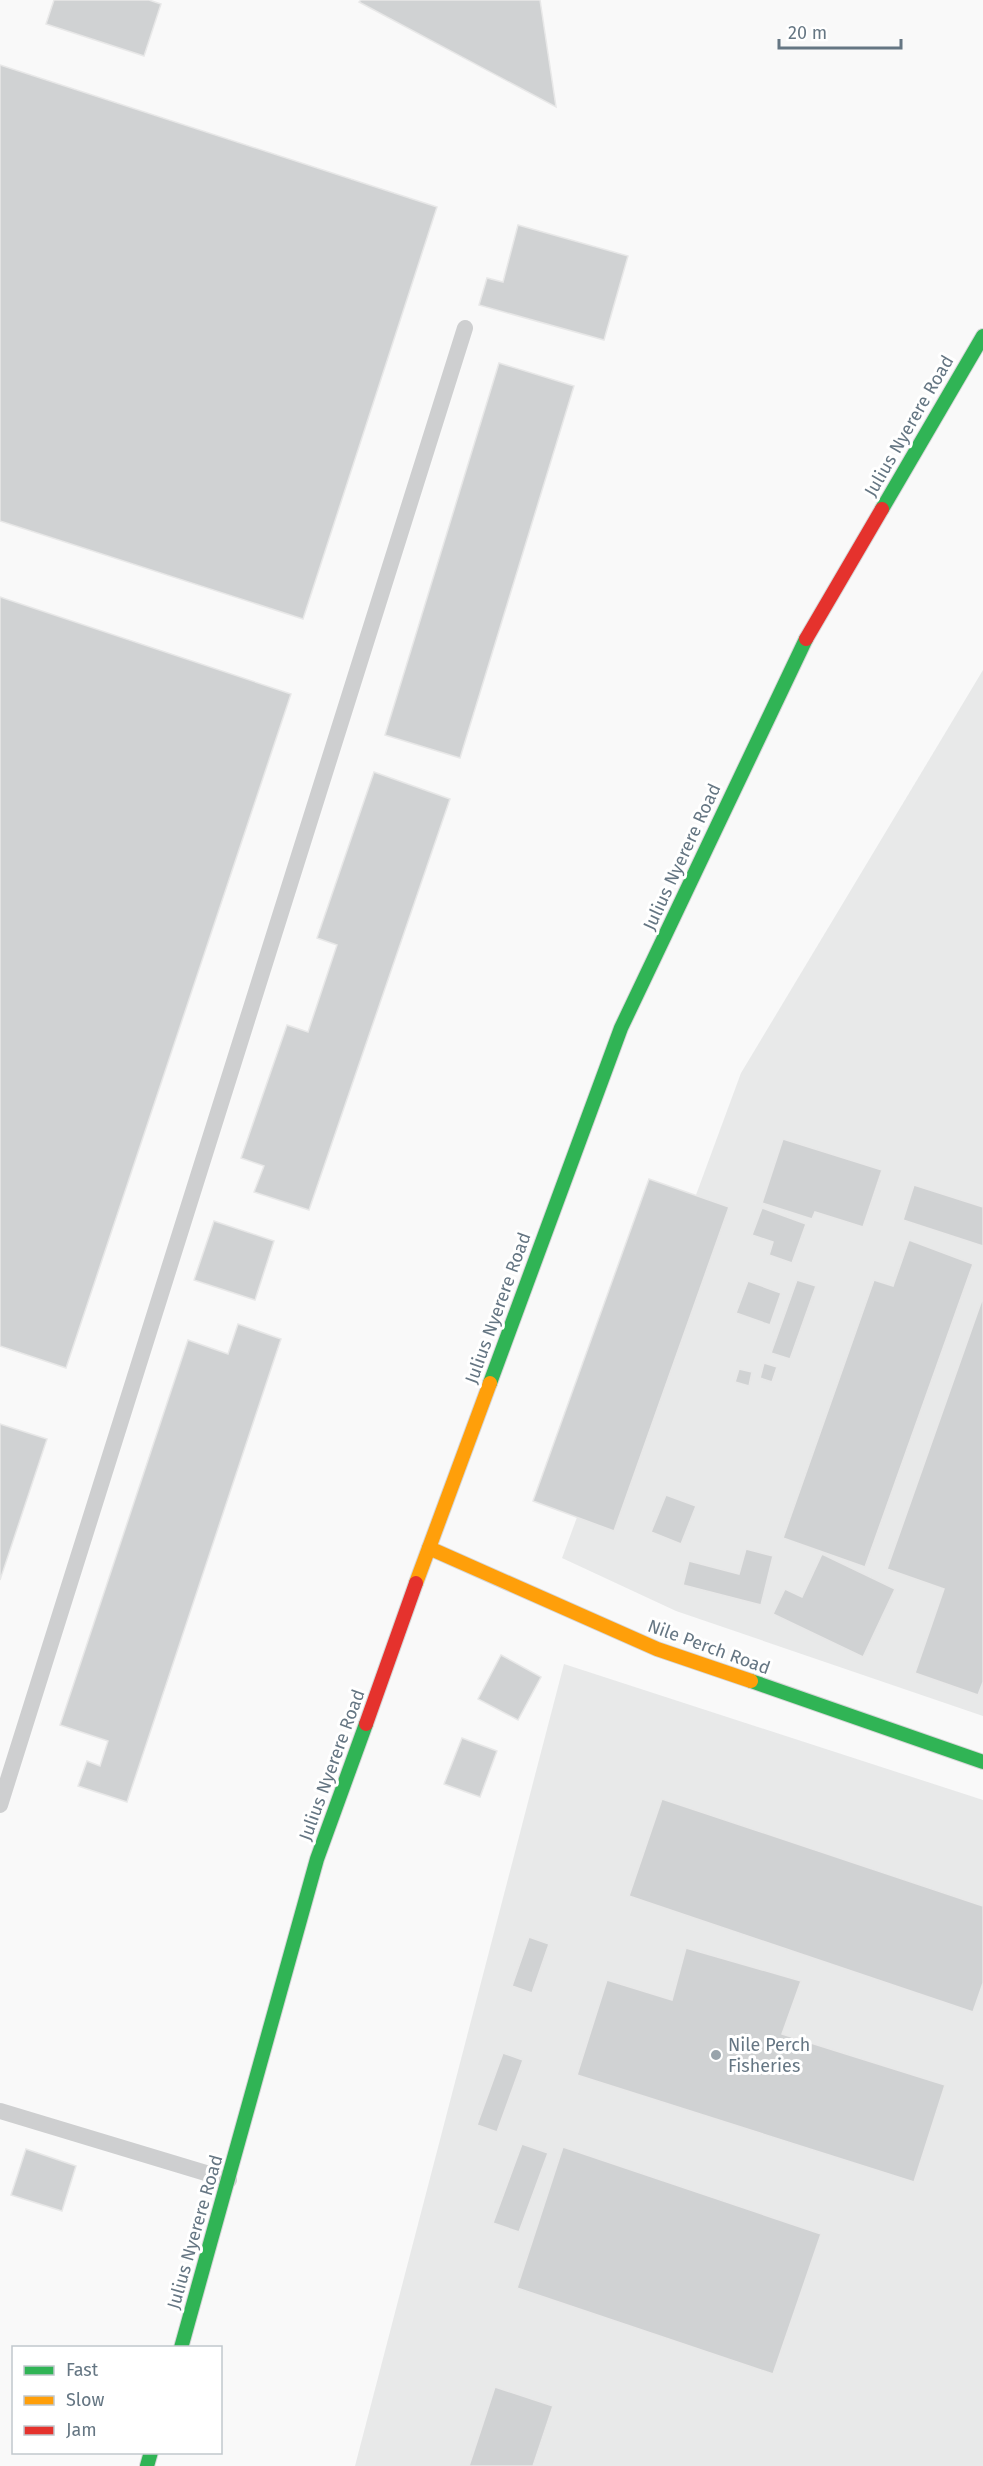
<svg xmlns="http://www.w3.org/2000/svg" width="983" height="2466" font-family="'Fira Sans',sans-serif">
<rect width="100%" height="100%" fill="#f9f9f9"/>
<g fill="#e8e9e9">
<path d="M 983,670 L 983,1716 L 676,1611 L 562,1558 L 741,1073 Z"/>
<path d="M 564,1664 L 983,1800 L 983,2466 L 355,2466 Z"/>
</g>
<g fill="#d0d2d3" stroke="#e8e8e8" stroke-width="1.5">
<path d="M 54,0 L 149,0 L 161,4 L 144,56 L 46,24 Z"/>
<path d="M 361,0 L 540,0 L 556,107 L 359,2 Z"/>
<path d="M 0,65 L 437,207 L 303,619 L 0,521 Z"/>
<path d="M 518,225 L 628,256 L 604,340 L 479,305 L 487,278 L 503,282 Z"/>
<path d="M 499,363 L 574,386 L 460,758 L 385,735 Z"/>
<path d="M 0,597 L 291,694 L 66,1368 L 0,1346 Z"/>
<path d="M 374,772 L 450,799 L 309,1210 L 254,1192 L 264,1166 L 241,1158 L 287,1025 L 308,1032 L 337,945 L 317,938 Z"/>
<path d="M 783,1139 L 882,1170 L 863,1227 L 815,1212 L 812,1219 L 762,1203 Z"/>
<path d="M 649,1179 L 729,1207 L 614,1531 L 533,1501 Z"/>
<path d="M 914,1185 L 983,1207 L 983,1246 L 903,1220 Z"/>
<path d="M 762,1208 L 806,1224 L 792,1263 L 769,1255 L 773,1242 L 752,1235 Z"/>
<path d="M 214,1221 L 274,1241 L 255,1300 L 194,1280 Z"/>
<path d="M 909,1240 L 973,1264 L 865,1567 L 783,1538 L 874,1280 L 893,1286 Z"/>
<path d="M 797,1280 L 816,1286 L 790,1359 L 771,1353 Z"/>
<path d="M 748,1281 L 781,1293 L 770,1325 L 736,1313 Z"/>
<path d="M 983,1297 L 983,1682 L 978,1695 L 915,1673 L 944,1589 L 887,1569 Z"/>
<path d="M 238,1324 L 281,1339 L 127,1802 L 78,1786 L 87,1761 L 100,1766 L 108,1741 L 60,1725 L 188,1340 L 228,1354 Z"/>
<path d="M 764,1363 L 777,1367 L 772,1382 L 760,1378 Z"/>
<path d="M 739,1369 L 752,1372 L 749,1386 L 735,1382 Z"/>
<path d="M 0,1424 L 47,1439 L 0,1580 Z"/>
<path d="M 666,1495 L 696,1506 L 681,1544 L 651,1532 Z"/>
<path d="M 746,1549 L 773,1556 L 761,1605 L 683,1585 L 689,1561 L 739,1574 Z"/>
<path d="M 822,1554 L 895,1589 L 863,1657 L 773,1614 L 785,1589 L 802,1597 Z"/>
<path d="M 501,1655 L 541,1677 L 518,1720 L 478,1699 Z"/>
<path d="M 462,1738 L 497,1751 L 480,1797 L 444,1784 Z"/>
<path d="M 662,1799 L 983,1906 L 983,1983 L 973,2012 L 629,1896 Z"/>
<path d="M 529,1937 L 549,1944 L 532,1993 L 512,1986 Z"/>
<path d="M 686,1948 L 801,1981 L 782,2034 L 945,2085 L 914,2182 L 577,2075 L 607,1980 L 672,2000 Z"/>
<path d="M 503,2053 L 523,2060 L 497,2132 L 477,2125 Z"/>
<path d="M 522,2144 L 548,2153 L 519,2232 L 493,2223 Z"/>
<path d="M 563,2147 L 821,2234 L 773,2374 L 517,2288 Z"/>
<path d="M 26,2149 L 76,2166 L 62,2211 L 11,2195 Z"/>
<path d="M 495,2387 L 553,2406 L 533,2466 L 469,2466 Z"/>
</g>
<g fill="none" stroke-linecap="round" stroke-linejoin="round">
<g stroke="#d5d6d7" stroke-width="16">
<g id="fast">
<path d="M 882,509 L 983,336"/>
<path d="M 490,1383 L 621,1028 L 806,639"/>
<path d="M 751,1681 L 983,1762"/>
<path d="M 181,2348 L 317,1859 L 366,1724"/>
<path d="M 147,2466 L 151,2452"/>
</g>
</g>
<g stroke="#d5d6d7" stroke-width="16">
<g id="slow">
<path d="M 429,1548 L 657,1649 L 751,1681"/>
<path d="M 416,1583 L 490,1383"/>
</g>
</g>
<g stroke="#d5d6d7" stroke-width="16">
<g id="jam">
<path d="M 806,639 L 882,509"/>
<path d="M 366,1724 L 416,1583"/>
</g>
</g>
<g stroke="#cecfd0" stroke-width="16">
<path d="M 0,1805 L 465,328"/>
<path d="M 0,2111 L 229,2180"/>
</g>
<use href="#fast" stroke="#30b455" stroke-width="14"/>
<use href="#slow" stroke="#ff9f0a" stroke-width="14"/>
<use href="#jam" stroke="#e5322d" stroke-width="14"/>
</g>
<circle fill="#99a4ac" stroke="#fff" stroke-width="2" cx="716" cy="2055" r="6"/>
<g text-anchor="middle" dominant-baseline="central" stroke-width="6" stroke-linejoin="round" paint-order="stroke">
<g font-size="18" fill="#657683" stroke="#fff">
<text transform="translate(909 426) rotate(-60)">Julius Nyerere Road</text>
<text transform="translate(682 857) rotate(-65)">Julius Nyerere Road</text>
<text transform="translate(498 1308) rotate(-70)">Julius Nyerere Road</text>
<text transform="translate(709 1647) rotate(20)">Nile Perch Road</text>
<text transform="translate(332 1765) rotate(-70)">Julius Nyerere Road</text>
<text transform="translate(195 2232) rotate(-74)">Julius Nyerere Road</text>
</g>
<g font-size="18" fill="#657683" stroke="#fff" text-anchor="start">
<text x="728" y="2045">Nile Perch<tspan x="728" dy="21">Fisheries</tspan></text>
</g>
</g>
<rect x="12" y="2346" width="210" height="108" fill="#ffffff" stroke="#c1c8cd" stroke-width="1.5"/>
<rect x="24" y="2366" width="30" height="9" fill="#30b455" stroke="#c1c8cd" stroke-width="1.5"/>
<text x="66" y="2376" font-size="18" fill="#657683">Fast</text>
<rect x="24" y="2396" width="30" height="9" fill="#ff9f0a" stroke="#c1c8cd" stroke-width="1.5"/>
<text x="66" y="2406" font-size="18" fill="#657683">Slow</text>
<rect x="24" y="2426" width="30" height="9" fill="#e5322d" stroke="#c1c8cd" stroke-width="1.5"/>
<text x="66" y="2436" font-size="18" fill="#657683">Jam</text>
<path d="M779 39v9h122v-9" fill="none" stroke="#657683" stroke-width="3"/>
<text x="788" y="39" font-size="18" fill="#657683" stroke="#ffffff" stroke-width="4.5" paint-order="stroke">20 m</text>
</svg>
